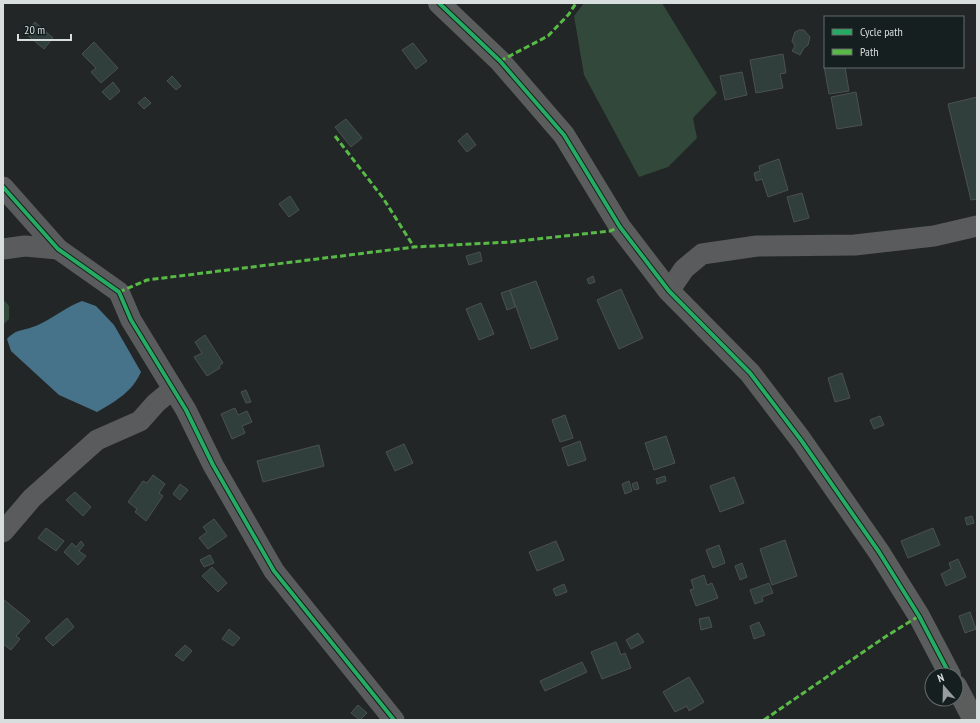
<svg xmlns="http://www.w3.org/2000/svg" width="980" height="723" font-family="'PT Sans Narrow',sans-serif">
<rect width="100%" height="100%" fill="#222626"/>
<g fill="#32483b">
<path d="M 584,3 L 662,3 L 717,93 L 693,118 L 697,138 L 668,167 L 639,177 L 584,75 L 574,16 Z"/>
<path d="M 3,299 L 9,306 L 9,319 L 3,325 Z"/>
</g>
<path fill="#46728a" d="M 82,301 L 96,306 L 114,325 L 141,372 C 132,392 116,401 97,412 L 59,395 L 11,351 L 7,339 C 17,328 25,331 38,325 C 53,318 66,307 82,301 Z"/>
<g fill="#313f3c" stroke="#4c5050">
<path d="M 35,22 L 53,38 L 44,49 L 25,33 Z"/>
<path d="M 799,30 L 804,30 L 810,37 L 808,45 L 804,48 L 800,55 L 792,51 L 795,46 L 792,41 L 795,32 Z"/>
<path d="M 94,42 L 118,68 L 101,83 L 91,72 L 96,68 L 82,54 Z"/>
<path d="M 413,43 L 427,61 L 416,69 L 402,50 Z"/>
<path d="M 783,54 L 786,73 L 780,74 L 783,88 L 756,93 L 750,60 Z"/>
<path d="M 825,65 L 825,67 L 845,67 L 849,91 L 829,94 L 824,66 Z"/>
<path d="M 742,72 L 747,95 L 725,100 L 720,76 Z"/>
<path d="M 172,76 L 181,86 L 176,90 L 167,81 Z"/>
<path d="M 113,82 L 120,91 L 110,100 L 102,92 Z"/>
<path d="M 856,92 L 862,125 L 837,129 L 831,97 Z"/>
<path d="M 145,97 L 151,103 L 144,109 L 138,103 Z"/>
<path d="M 977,97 L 977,199 L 971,200 L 948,104 Z"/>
<path d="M 346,119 L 362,138 L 351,147 L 335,127 Z"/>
<path d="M 467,133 L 476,145 L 467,152 L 458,141 Z"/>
<path d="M 779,159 L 788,190 L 768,197 L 762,179 L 756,181 L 754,173 L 760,171 L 759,166 Z"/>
<path d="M 802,193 L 809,218 L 794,222 L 787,197 Z"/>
<path d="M 290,196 L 299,210 L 289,217 L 279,204 Z"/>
<path d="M 480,252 L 482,261 L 469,265 L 466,256 Z"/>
<path d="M 593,276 L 595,282 L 589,284 L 587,279 Z"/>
<path d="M 536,281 L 558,339 L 531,349 L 510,290 Z"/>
<path d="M 621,289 L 643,338 L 619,349 L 597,300 Z"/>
<path d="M 510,290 L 515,307 L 507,310 L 501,293 Z"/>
<path d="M 481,303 L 494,334 L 479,340 L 466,309 Z"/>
<path d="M 205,335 L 223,363 L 219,366 L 220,368 L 207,376 L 194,357 L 202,353 L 195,342 Z"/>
<path d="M 842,373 L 850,398 L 835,402 L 828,378 Z"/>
<path d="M 246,390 L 251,402 L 246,403 L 241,392 Z"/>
<path d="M 235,408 L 238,415 L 247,411 L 252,422 L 242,426 L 245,433 L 232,439 L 221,414 Z"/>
<path d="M 565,415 L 573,438 L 560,442 L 552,420 Z"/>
<path d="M 880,416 L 884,425 L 874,429 L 870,420 Z"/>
<path d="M 666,436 L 675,463 L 654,470 L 645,443 Z"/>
<path d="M 580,441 L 586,460 L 568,466 L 562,448 Z"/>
<path d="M 404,444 L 413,463 L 395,471 L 386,452 Z"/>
<path d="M 319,445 L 324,466 L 263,482 L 257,461 Z"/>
<path d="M 153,475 L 165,484 L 159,493 L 163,496 L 146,521 L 135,512 L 137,509 L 128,502 L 143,481 L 147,483 Z"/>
<path d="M 665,476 L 666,481 L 657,484 L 656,479 Z"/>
<path d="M 734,477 L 744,503 L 720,512 L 710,486 Z"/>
<path d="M 629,481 L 632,491 L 625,494 L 622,484 Z"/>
<path d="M 637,482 L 639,489 L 634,490 L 632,484 Z"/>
<path d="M 180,484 L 188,490 L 180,500 L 173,494 Z"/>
<path d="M 75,492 L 91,507 L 83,516 L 66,500 Z"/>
<path d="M 972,516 L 974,523 L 967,525 L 965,518 Z"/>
<path d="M 214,519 L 227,536 L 208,549 L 199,538 L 207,532 L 203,527 Z"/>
<path d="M 46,528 L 64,541 L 56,551 L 38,538 Z"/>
<path d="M 933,528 L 940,545 L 908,558 L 901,541 Z"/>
<path d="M 785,540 L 797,576 L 772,585 L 760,549 Z"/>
<path d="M 81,541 L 84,545 L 79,551 L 86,556 L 78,565 L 64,552 L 72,543 L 76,547 Z"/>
<path d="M 556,541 L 564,560 L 537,571 L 529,552 Z"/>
<path d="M 719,545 L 725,563 L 713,568 L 706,550 Z"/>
<path d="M 210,555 L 214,563 L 204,567 L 200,560 Z"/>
<path d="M 958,559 L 966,577 L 946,586 L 941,574 L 951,569 L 949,563 Z"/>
<path d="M 742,563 L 747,577 L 740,580 L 735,566 Z"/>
<path d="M 212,567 L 227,583 L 218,592 L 202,576 Z"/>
<path d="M 704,575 L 707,585 L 712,583 L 718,598 L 696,606 L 690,590 L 694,589 L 691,580 Z"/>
<path d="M 769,583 L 773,593 L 762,597 L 763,601 L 755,604 L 750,590 Z"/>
<path d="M 564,584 L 567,592 L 556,596 L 553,589 Z"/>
<path d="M 3,599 L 30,621 L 16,636 L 20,639 L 11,650 L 3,644 Z"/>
<path d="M 970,612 L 976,629 L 965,633 L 959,616 Z"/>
<path d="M 709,617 L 712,627 L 701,630 L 699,619 Z"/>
<path d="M 67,618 L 74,627 L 53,646 L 45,638 Z"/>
<path d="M 759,622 L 765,635 L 754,639 L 750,626 Z"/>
<path d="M 229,629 L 240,638 L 233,646 L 222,639 Z"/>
<path d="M 638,633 L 644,642 L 631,649 L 626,640 Z"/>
<path d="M 616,642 L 621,655 L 625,653 L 631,668 L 602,679 L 591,652 Z"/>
<path d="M 185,645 L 192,651 L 183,661 L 175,655 Z"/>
<path d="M 582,662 L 587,672 L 545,691 L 540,681 Z"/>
<path d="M 689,677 L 704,702 L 689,711 L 687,706 L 675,712 L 663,692 Z"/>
<path d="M 358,705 L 367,713 L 360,720 L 351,713 Z"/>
</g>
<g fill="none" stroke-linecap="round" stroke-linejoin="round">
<g stroke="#595b5c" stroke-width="21">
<path d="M 3,187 L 58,249 L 119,292 L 131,320 L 186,410 L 213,465 L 274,571 L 394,720"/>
<path d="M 3,249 L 25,246 L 58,249"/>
<path d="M 669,291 L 684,269 L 702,254 L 757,246 L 855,245 L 934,236 L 977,226"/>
<path d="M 3,532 L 32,498 L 97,440 L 140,421 L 156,403 L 173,389"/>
</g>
<g stroke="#5b5d5d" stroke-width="22">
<path d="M 439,3 L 500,61 L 564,135 L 620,227 L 669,291 L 750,373 L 801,440 L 879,552 L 919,616 L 950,675"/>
<path d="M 956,686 L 974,720"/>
</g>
<g stroke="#58b947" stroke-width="3" stroke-dasharray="6 3" stroke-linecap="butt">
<path d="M 500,61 L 548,36 L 569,14 L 576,3"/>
<path d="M 335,136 L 383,198 L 414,247"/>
<path d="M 119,292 L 147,280 L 414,247 L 510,242 L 610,231 L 620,227"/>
<path d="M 764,720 L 885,637 L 919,616"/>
</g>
<g stroke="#161f1f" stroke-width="6">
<g id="cycleway">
<path d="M 439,3 L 500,61 L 564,135 L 620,227 L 669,291 L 750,373 L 801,440 L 879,552 L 919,616 L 950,675"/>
<path d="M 3,187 L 58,249 L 119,292 L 131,320 L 186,410 L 213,465 L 274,571 L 394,720"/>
</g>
</g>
<use href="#cycleway" stroke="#26ab63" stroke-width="4"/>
</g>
<rect width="980" height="723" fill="none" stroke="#d8dddd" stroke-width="8"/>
<rect x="824" y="16" width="140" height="52" fill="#161f1f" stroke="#646b6b"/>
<rect x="832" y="29" width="20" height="6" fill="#26ab63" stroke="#646b6b"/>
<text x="860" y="36" font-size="12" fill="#d8dddd">Cycle path</text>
<rect x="832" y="49" width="20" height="6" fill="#58b947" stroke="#646b6b"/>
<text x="860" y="56" font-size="12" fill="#d8dddd">Path</text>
<g transform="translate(944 687) rotate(340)"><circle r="19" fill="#161f1f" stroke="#646b6b"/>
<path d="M0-3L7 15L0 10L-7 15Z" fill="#989d9d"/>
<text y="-6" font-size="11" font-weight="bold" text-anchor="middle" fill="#d8dddd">N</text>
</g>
<path d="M18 34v6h53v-6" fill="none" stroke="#d8dddd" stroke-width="2"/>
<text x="24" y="34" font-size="12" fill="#d8dddd" stroke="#161f1f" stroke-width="3" paint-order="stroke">20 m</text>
</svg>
